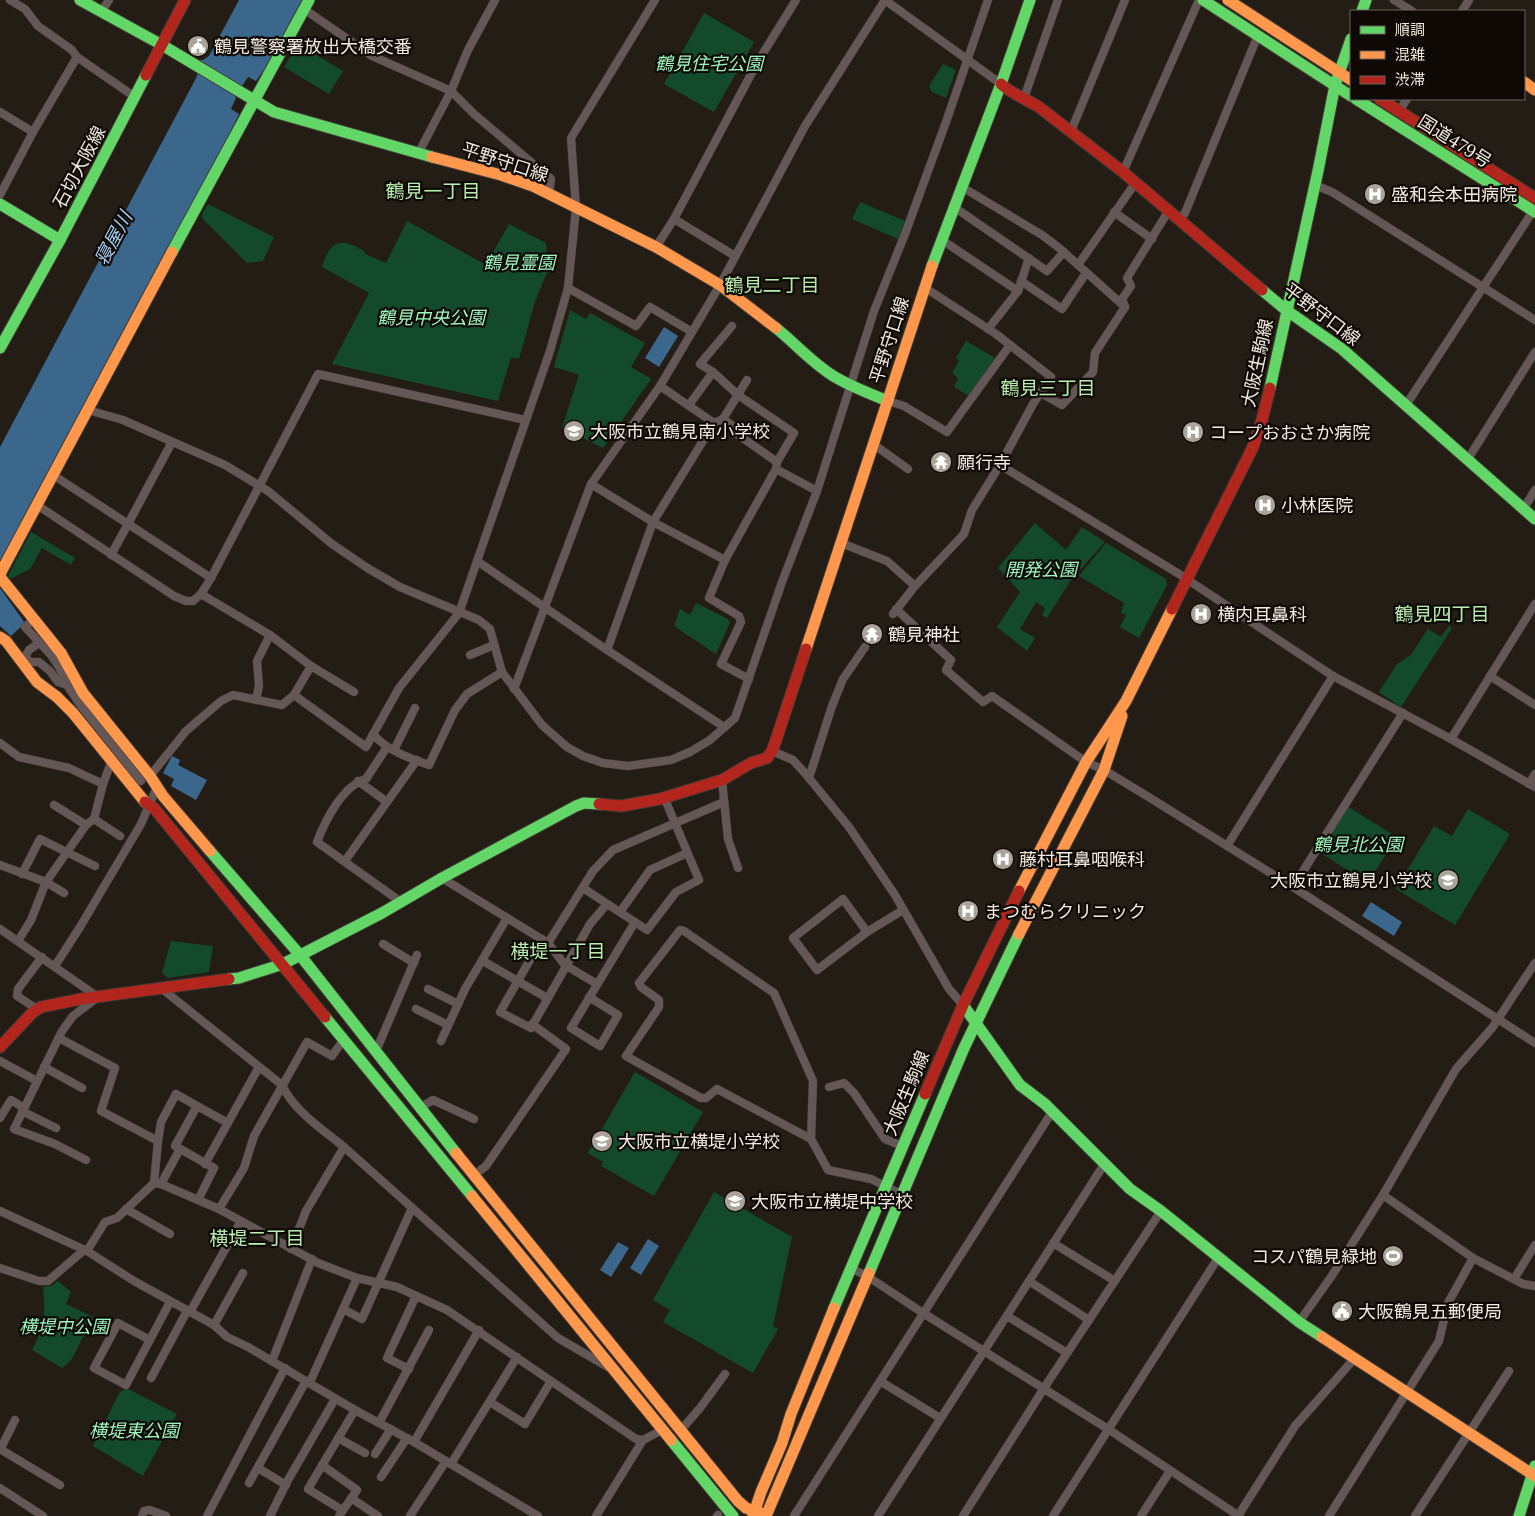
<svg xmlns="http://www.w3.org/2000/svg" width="1535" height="1516" font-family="Lora,'Noto Sans JP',serif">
<rect width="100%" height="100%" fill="#231d15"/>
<g fill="#134a2c">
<path d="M 704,13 L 754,42 L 714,112 L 664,84 Z"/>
<path d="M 298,44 L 343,71 L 329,94 L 284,67 Z"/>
<path d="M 943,64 L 956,70 L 946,98 L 932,92 L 929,86 Z"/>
<path d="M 860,202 L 905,221 L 898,239 L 852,219 Z"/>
<path d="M 208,204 L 274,237 L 263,261 L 247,263 L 202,218 L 203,212 Z"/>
<path d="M 407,221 L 486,265 L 509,224 L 546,243 L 547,272 L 535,302 L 519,359 L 511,357 L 498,401 L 332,364 L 369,293 L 322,267 C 324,261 327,252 331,248 C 341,237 355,246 365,252 L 365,254 L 386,263 Z"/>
<path d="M 570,310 L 586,319 L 590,313 L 645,343 L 631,367 L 651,379 L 603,448 L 562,428 L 579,375 L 554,367 Z"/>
<path d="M 966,341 L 995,358 L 969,396 L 954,387 L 958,378 L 952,373 L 959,361 L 956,358 Z"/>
<path d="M 1035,523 L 1066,550 L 1082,527 L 1105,542 L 1070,581 L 1047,618 L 1042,615 L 1045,608 L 1036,602 L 1020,629 L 1035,638 L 1027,651 L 997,627 L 1020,592 L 998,568 Z"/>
<path d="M 31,532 L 75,558 L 71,565 L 42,548 L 30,569 L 10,579 L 8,576 Z"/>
<path d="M 1106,543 L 1166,579 L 1167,585 L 1139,638 L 1120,627 L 1126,615 L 1121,613 L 1124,603 L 1079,576 Z"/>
<path d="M 696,603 L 728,619 L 730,623 L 716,654 L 674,626 L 680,609 L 690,615 Z"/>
<path d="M 1449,626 L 1452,628 L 1401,707 L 1379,692 L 1397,664 L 1411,655 L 1428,629 L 1441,637 Z"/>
<path d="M 1347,806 L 1397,837 L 1368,883 L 1319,852 Z"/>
<path d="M 1468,809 L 1510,834 L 1455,925 L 1396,889 L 1434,826 L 1452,836 Z"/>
<path d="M 171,941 L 213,946 L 209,972 L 168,978 L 162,973 Z"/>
<path d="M 635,1072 L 703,1112 L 654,1196 L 601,1166 L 603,1162 L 588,1153 Z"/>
<path d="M 714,1192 L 792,1237 L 773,1326 L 778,1329 L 753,1373 L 663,1322 L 670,1310 L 653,1300 Z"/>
<path d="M 58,1281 L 71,1292 L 66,1304 L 93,1317 L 72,1359 L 62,1368 L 32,1350 C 44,1328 46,1313 43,1287 L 51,1286 Z"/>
<path d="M 126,1388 L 177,1414 L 143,1476 L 93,1446 L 119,1393 Z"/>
</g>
<g fill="#3b678d">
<path d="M 239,0 L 302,0 L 268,64 L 256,81 L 248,77 L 235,97 L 236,98 L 231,109 L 239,114 L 217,160 L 123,331 L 0,564 L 0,447 L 194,82 L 197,76 L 199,60 L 203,60 L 209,56 Z"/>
<path d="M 664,327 L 678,336 L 659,367 L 645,358 Z"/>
<path d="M 0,588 L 25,623 L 11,636 L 0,626 Z"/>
<path d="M 172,756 L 180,760 L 178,765 L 207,780 L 196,800 L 171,786 L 174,779 L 163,773 Z"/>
<path d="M 1371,902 L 1402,922 L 1394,936 L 1362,916 Z"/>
<path d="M 648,1239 L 659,1246 L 641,1275 L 630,1268 Z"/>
<path d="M 618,1242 L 629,1248 L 611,1277 L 600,1270 Z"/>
</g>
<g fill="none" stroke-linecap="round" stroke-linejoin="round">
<g stroke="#3f3a33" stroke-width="9">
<g id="street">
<path d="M 10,0 L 25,9 L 38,26 L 72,50 L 77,57 L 135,97"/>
<path d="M 885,0 L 1001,84"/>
<path d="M 1394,0 L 1412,11"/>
<path d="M 304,9 L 372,56 L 451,91 L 474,114 L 551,179 L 549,195"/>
<path d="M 1462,11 L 1469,0"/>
<path d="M 101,12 L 109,0"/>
<path d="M 1024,98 L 1058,0"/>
<path d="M 1399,111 L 1407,99"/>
<path d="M 0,112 L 33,132"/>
<path d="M 1071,131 L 1125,0"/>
<path d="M 419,152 L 451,91 L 468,50 L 495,0"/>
<path d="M 1123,172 L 1199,0"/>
<path d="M 1315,185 L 1332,192 L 1535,320"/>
<path d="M 962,187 L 1042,235 L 1058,247 L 1125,307"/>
<path d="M 0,195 L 33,132 L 77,57"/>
<path d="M 954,207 L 1047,271 L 1064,252"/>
<path d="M 1114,212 L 1152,239"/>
<path d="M 674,219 L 735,256"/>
<path d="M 1180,219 L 1185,213 L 1258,35"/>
<path d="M 942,240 L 1018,291"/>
<path d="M 656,247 L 674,219 L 757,63 L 796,0"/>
<path d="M 1078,265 L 1136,182"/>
<path d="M 1021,281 L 1062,309 L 1086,273"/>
<path d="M 568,288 L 636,326 L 650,307 L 692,332"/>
<path d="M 732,326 L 700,364 L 713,372 L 738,395 L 794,433 L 777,462"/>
<path d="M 988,329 L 1018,291 L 1029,258"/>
<path d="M 660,386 L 714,423 L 723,419 L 737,429 L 737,434 L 777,462 L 776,469 L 725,560 L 709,598 L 739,616 L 741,622 L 721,664 L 749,679"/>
<path d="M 1041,393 L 1062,405 L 1093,372 L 1095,353 L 1125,307 L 1122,299 L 1131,286 L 1127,278 L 1169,210"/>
<path d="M 888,401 L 904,406 L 947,432 L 1010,345"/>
<path d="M 689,405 L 713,372"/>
<path d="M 1406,405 L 1533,211"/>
<path d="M 88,410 L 123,420 L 225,465 L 268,491 L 332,544 L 369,569 L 400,587 L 479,620 L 490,629 L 502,672 L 542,725 L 567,747 L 583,756 L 603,763 L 628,766 L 671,760 L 690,752 L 710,740 L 735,718 L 782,582 L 817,491 L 874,311 L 905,234 L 946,122 L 988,0"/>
<path d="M 723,419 L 747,380"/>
<path d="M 714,423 L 653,522 L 607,650 L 724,727"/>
<path d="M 873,444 L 908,469"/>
<path d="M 1468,459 L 1535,352"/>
<path d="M 1000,465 L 1179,574 L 1333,676 L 1451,739 L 1535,787"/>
<path d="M 776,469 L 817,491"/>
<path d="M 53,475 L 211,578"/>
<path d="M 591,484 L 653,522 L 725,560"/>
<path d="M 37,505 L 174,596 L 186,601 L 193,601 L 201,594 L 211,578 L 318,374 L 525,420"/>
<path d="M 1524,508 L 1535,490"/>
<path d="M 841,543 L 887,561 L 915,586"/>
<path d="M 111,555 L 128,524 L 172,442"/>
<path d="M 477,561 L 607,650"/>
<path d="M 201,594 L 270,635 L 311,666 L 354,692"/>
<path d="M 896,609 L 951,660 L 946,670 L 983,702 L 992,696 L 1086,762 L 1104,770 L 1147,796 L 1293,887 L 1535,1043"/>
<path d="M 893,614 L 915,586 L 964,534 L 972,510 L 1000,465 L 1033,404 L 1051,377 L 996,334 L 924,287"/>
<path d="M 34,619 L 25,627 L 51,655 L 59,667 L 67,685 L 81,706 L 141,781"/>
<path d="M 39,643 L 29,650 L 26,655 L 27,659 L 30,662 L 39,662 L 50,671 L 58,682 L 67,685"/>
<path d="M 470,655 L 494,645"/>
<path d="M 1490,676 L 1535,705"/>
<path d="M 514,689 L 591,484 L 660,386 L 720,285 L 805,126 L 885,0"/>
<path d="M 294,695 L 311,666"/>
<path d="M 256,700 L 259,686 L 257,661 L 270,635"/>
<path d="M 373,734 C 386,750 409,758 429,765 L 455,710 L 467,694 L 502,672"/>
<path d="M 1451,739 L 1535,604"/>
<path d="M 0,743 L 19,757 L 69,768 L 103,784"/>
<path d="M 387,747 L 366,779 C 342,786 325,821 317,842 L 401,902"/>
<path d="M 394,750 L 415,708"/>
<path d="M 772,751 L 793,760 L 804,772 L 849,827 L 895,895 L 949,989 L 963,1005"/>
<path d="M 150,776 L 186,731 L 221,701 L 233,695 L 282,705 L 294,695 L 366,747 L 399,688 L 459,613 L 550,351 L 568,288 L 576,208 L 571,138 L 655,0"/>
<path d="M 809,778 L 832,706 L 843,679 L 865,647"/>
<path d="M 722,780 L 728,839 L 738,868"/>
<path d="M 358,781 L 387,802"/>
<path d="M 1529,784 L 1535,774"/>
<path d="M 54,805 L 86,825 L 94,819 L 120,836"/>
<path d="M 94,819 L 103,784 L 112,760"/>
<path d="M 1227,846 L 1333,676"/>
<path d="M 345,861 L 417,760"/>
<path d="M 0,865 L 46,882 L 64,893"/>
<path d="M 22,874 L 40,839 L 95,866"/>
<path d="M 442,878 L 548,943 L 565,965 L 597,984"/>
<path d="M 1293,887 L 1403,713"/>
<path d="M 583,888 L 647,930 L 676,892 L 699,880 L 664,797"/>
<path d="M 620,912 L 650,870 L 687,853"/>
<path d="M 0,929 L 98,997 L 73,1016 L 62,1031 L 14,1129 L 55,1144 L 86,1160"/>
<path d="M 867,932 L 843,899 L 793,938 L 817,970 L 867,932 L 903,910"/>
<path d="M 542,939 L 500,1012 L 531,1028 L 590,924 L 607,904"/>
<path d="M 18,941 L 31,920 L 46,882 L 86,825"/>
<path d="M 548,943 L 593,871 L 613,850 L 724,802"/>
<path d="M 383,944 L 414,963"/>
<path d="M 483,961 L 547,998"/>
<path d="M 55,966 L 80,927 L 141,824 L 157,787"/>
<path d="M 161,988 L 282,1085 C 294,1111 322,1129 344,1147 L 558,1338 L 608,1367"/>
<path d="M 428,989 L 458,1004"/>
<path d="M 589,997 L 618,1015 L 600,1046 L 571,1028 L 635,922"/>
<path d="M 37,1009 L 17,996 L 18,989 L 42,957"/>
<path d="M 416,1009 L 448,1025"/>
<path d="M 59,1038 L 115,1068 L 101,1111 L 158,1141 L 154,1183"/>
<path d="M 441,1041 L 465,989 L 507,918"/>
<path d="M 376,1051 L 417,955"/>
<path d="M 0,1061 L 37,1081"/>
<path d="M 44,1067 L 82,1088"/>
<path d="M 829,1087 L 844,1083 L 854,1093 L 885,1139 L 902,1146"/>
<path d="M 421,1107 L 433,1100 L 474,1119"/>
<path d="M 22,1111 L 56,1128"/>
<path d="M 0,1118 L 11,1100 L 24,1108"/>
<path d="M 811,1139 L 813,1081 L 774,993 L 684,931 L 680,930 L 639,983 L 641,987 L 659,1000 L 659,1007 L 626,1056 L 701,1098 L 706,1098 L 717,1089 L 811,1139 L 828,1170 L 871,1179 L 901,1194"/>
<path d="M 158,1141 L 161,1122 L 176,1094 L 197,1106"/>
<path d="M 205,1164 L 259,1067"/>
<path d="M 474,1175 L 486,1166 L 566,1049 L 532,1024"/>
<path d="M 161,1184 L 180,1149"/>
<path d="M 1383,1195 L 1473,1258 L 1523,1284 L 1535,1286"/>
<path d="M 198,1200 L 214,1168 L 175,1146 L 197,1106 L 228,1123"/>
<path d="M 126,1209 L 170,1234"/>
<path d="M 219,1209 L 244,1168 L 254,1136 L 307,1042 L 332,1056 L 344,1039"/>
<path d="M 0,1211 L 87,1251 L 134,1281 L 214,1325 L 227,1337 L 248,1347 L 355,1410 L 414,1442 L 538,1516"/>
<path d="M 1053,1243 L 1115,1281"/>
<path d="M 291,1249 L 306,1211 L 344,1147"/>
<path d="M 87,1251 L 105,1222 L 117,1218 L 154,1183 L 161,1184 L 219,1209 L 318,1263 L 357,1278 L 397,1287 L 447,1310 L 636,1439 L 643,1440 L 662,1430"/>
<path d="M 0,1268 L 39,1281 L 48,1281 L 84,1250"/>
<path d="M 850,1268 L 867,1276 L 923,1313 L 1108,1429 L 1239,1516"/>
<path d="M 1514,1279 L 1535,1245"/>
<path d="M 1029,1281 L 1089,1320"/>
<path d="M 343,1309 L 362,1319 L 412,1208"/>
<path d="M 190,1312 L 241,1221"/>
<path d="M 1007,1316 L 1067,1353"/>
<path d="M 1299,1322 L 1331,1277 L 1383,1195 L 1456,1069 L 1492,1028 L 1535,963"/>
<path d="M 214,1325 L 243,1273"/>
<path d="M 150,1340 L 118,1323 L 94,1368 L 126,1385 L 170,1302"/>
<path d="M 272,1361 L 312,1259"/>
<path d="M 409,1369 L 387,1358 L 416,1296"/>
<path d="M 151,1378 L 187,1311"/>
<path d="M 880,1381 L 940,1418"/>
<path d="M 310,1382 L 357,1278"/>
<path d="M 490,1402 L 525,1424 L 551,1381"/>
<path d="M 379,1423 L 429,1330"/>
<path d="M 681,1430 L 700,1408 L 725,1374"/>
<path d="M 338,1438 L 365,1453"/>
<path d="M 414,1442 L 479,1330"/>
<path d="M 0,1449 L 60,1485"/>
<path d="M 0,1450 L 15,1420"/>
<path d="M 375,1454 L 391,1429"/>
<path d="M 451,1464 L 517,1357"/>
<path d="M 322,1465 L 357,1490 L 339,1516"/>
<path d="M 258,1468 L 286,1485"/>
<path d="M 381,1477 L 407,1438"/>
<path d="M 249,1483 L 306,1381"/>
<path d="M 0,1488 L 43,1516"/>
<path d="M 351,1498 L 378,1516"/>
<path d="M 342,1510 L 308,1489 L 355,1410"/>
<path d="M 142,1516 L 144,1511 L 150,1510 L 166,1516"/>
<path d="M 207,1516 L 285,1368"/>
<path d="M 270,1516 L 288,1480 L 335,1399"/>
<path d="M 410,1516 L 446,1461"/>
<path d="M 596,1516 L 643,1440"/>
<path d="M 717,1516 L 718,1515"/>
<path d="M 794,1516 L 1052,1112"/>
<path d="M 878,1516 L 1105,1163"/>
<path d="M 963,1516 L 1048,1382 L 1161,1211"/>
<path d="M 1053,1516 L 1218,1258"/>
<path d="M 1141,1516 L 1170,1471"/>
<path d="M 1238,1516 L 1295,1426 L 1354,1359"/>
<path d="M 1329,1516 L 1439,1341 L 1448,1303 L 1473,1258"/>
<path d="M 1415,1516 L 1509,1371"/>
</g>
</g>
<g stroke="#3f3a33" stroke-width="13">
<g id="fast">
<path d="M 80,0 L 162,45 L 274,112 L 432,157"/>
<path d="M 1203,0 L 1351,96"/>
<path d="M 1362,11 L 1366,0"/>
<path d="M 1356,99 L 1535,212"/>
<path d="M 0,204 L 60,240"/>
<path d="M 172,252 L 309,0"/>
<path d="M 932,266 L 1001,84 L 1030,0"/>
<path d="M 1262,290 L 1286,310 L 1342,349 L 1535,519"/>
<path d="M 776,328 C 796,344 813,364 835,377 C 852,387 870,394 888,401"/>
<path d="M 0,348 L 60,240 L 146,75"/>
<path d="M 1270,388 L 1318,171 L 1335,85 L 1351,39"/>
<path d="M 210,851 L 300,955 L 456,1153"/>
<path d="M 229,979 L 239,978 L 283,964 L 382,913 L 442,878 L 576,806 L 584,803 L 599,804"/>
<path d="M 963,1005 L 1020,1085 L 1045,1104 L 1130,1189 L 1161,1211 L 1299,1322 L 1322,1337"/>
<path d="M 325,1017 L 472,1196"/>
<path d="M 869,1273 L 964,1048 L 1019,934"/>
<path d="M 834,1308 L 925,1094"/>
<path d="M 671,1440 L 733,1516"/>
<path d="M 1519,1516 L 1535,1466"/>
</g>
</g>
<g stroke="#3f3a33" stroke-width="13">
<g id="slow">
<path d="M 1228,0 L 1351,80"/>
<path d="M 1524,82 L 1535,90"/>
<path d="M 432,157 L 501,175 L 533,186 L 656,247 L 720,285 L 776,328"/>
<path d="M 0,574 L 172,252"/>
<path d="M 0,577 L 61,653 L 83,693 L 150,776 L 163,796 L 210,851"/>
<path d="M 0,637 L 6,641 L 37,682 L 57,697 L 73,713 L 145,802"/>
<path d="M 806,649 L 932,266"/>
<path d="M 1019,891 L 1086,762 L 1126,701 L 1172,609"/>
<path d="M 1019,934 L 1104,770 L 1122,716"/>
<path d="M 456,1153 L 738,1501 L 746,1508 L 761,1513"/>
<path d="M 472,1196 L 671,1440"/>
<path d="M 1322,1337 L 1535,1476"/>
<path d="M 753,1516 L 761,1492 L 782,1443 L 791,1414 L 834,1308"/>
<path d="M 766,1516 L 869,1273"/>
</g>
</g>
<g stroke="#3f3a33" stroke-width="13">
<g id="jam">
<path d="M 146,75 L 185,0"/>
<path d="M 1001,84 C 1012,94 1026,99 1039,107 L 1123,172 L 1262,290"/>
<path d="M 1380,99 L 1535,198"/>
<path d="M 1172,609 L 1253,447 L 1262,420 L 1270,388"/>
<path d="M 145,802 L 154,808 L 325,1017"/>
<path d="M 599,804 L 621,806 L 660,799 L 722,780 L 751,763 L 767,758 L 772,751 L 776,740 L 806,649"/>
<path d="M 0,1047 L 32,1013 L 41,1007 L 81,999 L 229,979"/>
<path d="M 925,1094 L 963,1005 L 1019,891"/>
</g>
</g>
<use href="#street" stroke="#655756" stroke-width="8"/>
<use href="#fast" stroke="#63d668" stroke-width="11"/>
<use href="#slow" stroke="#ff974d" stroke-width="11"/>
<use href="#jam" stroke="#b3261e" stroke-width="11"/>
</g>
<defs>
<g id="civic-disc" transform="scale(1.125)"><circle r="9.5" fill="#aaa39a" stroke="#0e0904"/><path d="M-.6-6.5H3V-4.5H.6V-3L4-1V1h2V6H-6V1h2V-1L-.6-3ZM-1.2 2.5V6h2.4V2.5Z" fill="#fff"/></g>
<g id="hospital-disc" transform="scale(1.125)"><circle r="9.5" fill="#aaa39a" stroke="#0e0904"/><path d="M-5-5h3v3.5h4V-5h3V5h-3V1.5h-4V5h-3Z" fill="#fff"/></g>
<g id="school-disc" transform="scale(1.125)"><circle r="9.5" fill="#aaa39a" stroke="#0e0904"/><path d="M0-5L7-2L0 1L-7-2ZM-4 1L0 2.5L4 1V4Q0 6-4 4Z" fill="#fff"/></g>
<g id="temple-disc" transform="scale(1.125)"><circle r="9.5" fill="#aaa39a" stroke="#0e0904"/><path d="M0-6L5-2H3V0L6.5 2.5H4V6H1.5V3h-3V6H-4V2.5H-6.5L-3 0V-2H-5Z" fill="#fff"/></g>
<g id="stadium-disc" transform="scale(1.125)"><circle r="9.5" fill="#aaa39a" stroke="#0e0904"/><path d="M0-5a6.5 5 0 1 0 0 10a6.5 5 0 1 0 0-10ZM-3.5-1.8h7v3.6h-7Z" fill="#fff"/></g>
</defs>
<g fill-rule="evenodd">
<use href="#civic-disc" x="198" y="46"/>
<use href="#hospital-disc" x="1375" y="194"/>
<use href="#school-disc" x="574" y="431"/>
<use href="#hospital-disc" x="1193" y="432"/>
<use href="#temple-disc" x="941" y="462"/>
<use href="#hospital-disc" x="1265" y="505"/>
<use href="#hospital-disc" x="1201" y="614"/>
<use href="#temple-disc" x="872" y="634"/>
<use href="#hospital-disc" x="1003" y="859"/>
<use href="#school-disc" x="1448" y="880"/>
<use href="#hospital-disc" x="968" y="911"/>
<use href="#school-disc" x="602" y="1141"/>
<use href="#school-disc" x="735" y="1201"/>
<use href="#stadium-disc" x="1393" y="1256"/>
<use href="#civic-disc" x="1342" y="1311"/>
</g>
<g text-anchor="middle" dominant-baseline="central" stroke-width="4.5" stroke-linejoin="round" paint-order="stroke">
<g font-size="18" fill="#f3ebe2" stroke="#0e0904" text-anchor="start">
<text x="214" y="46">鶴見警察署放出大橋交番</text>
<text x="1391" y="194">盛和会本田病院</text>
<text x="590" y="431">大阪市立鶴見南小学校</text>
<text x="1209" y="432">コープおおさか病院</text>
<text x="957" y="462">願行寺</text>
<text x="1281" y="505">小林医院</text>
<text x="1217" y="614">横内耳鼻科</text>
<text x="888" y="634">鶴見神社</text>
<text x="1019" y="859">藤村耳鼻咽喉科</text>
<text x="1432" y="880" text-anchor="end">大阪市立鶴見小学校</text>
<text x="984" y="911">まつむらクリニック</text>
<text x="618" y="1141">大阪市立横堤小学校</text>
<text x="751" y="1201">大阪市立横堤中学校</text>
<text x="1377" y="1256" text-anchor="end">コスパ鶴見緑地</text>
<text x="1358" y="1311">大阪鶴見五郵便局</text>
</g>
<g font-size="18" font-style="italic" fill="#9cf7bf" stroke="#0e0904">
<text x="709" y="63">鶴見住宅公園</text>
<text x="519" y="262">鶴見霊園</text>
<text x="431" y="317">鶴見中央公園</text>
<text x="1041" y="569">開発公園</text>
<text x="1358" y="844">鶴見北公園</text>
<text x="64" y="1326">横堤中公園</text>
<text x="134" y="1430">横堤東公園</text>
</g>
<g font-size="18" fill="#f3ebe2" stroke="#0e0904">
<text transform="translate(1455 141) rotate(32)">国道479号</text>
<text transform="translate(505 162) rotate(18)">平野守口線</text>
<text transform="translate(79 167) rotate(-62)">石切大阪線</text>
<text transform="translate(1322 314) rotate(37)">平野守口線</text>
<text transform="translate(889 340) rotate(-72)">平野守口線</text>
<text transform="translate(1257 363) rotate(-78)">大阪生駒線</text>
<text transform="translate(906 1093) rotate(-67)">大阪生駒線</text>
</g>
<g font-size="19" fill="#b8edae" stroke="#0e0904">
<text x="433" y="191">鶴見一丁目</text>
<text x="772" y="285">鶴見二丁目</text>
<text x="1048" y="388">鶴見三丁目</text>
<text x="1442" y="614">鶴見四丁目</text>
<text x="558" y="951">横堤一丁目</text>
<text x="257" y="1238">横堤二丁目</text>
</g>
<g font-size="19" font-style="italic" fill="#a6d0f7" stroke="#0e0904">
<text transform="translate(113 238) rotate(-62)">寝屋川</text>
</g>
</g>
<rect x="1350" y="10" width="175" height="90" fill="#0e0904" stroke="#6a635d"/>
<rect x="1360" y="26" width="25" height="8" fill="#63d668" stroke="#6a635d"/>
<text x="1395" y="35" font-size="15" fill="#f3ebe2">順調</text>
<rect x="1360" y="51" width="25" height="8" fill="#ff974d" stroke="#6a635d"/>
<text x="1395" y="60" font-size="15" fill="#f3ebe2">混雑</text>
<rect x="1360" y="76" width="25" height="8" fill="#b3261e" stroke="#6a635d"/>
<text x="1395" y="85" font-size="15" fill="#f3ebe2">渋滞</text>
</svg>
